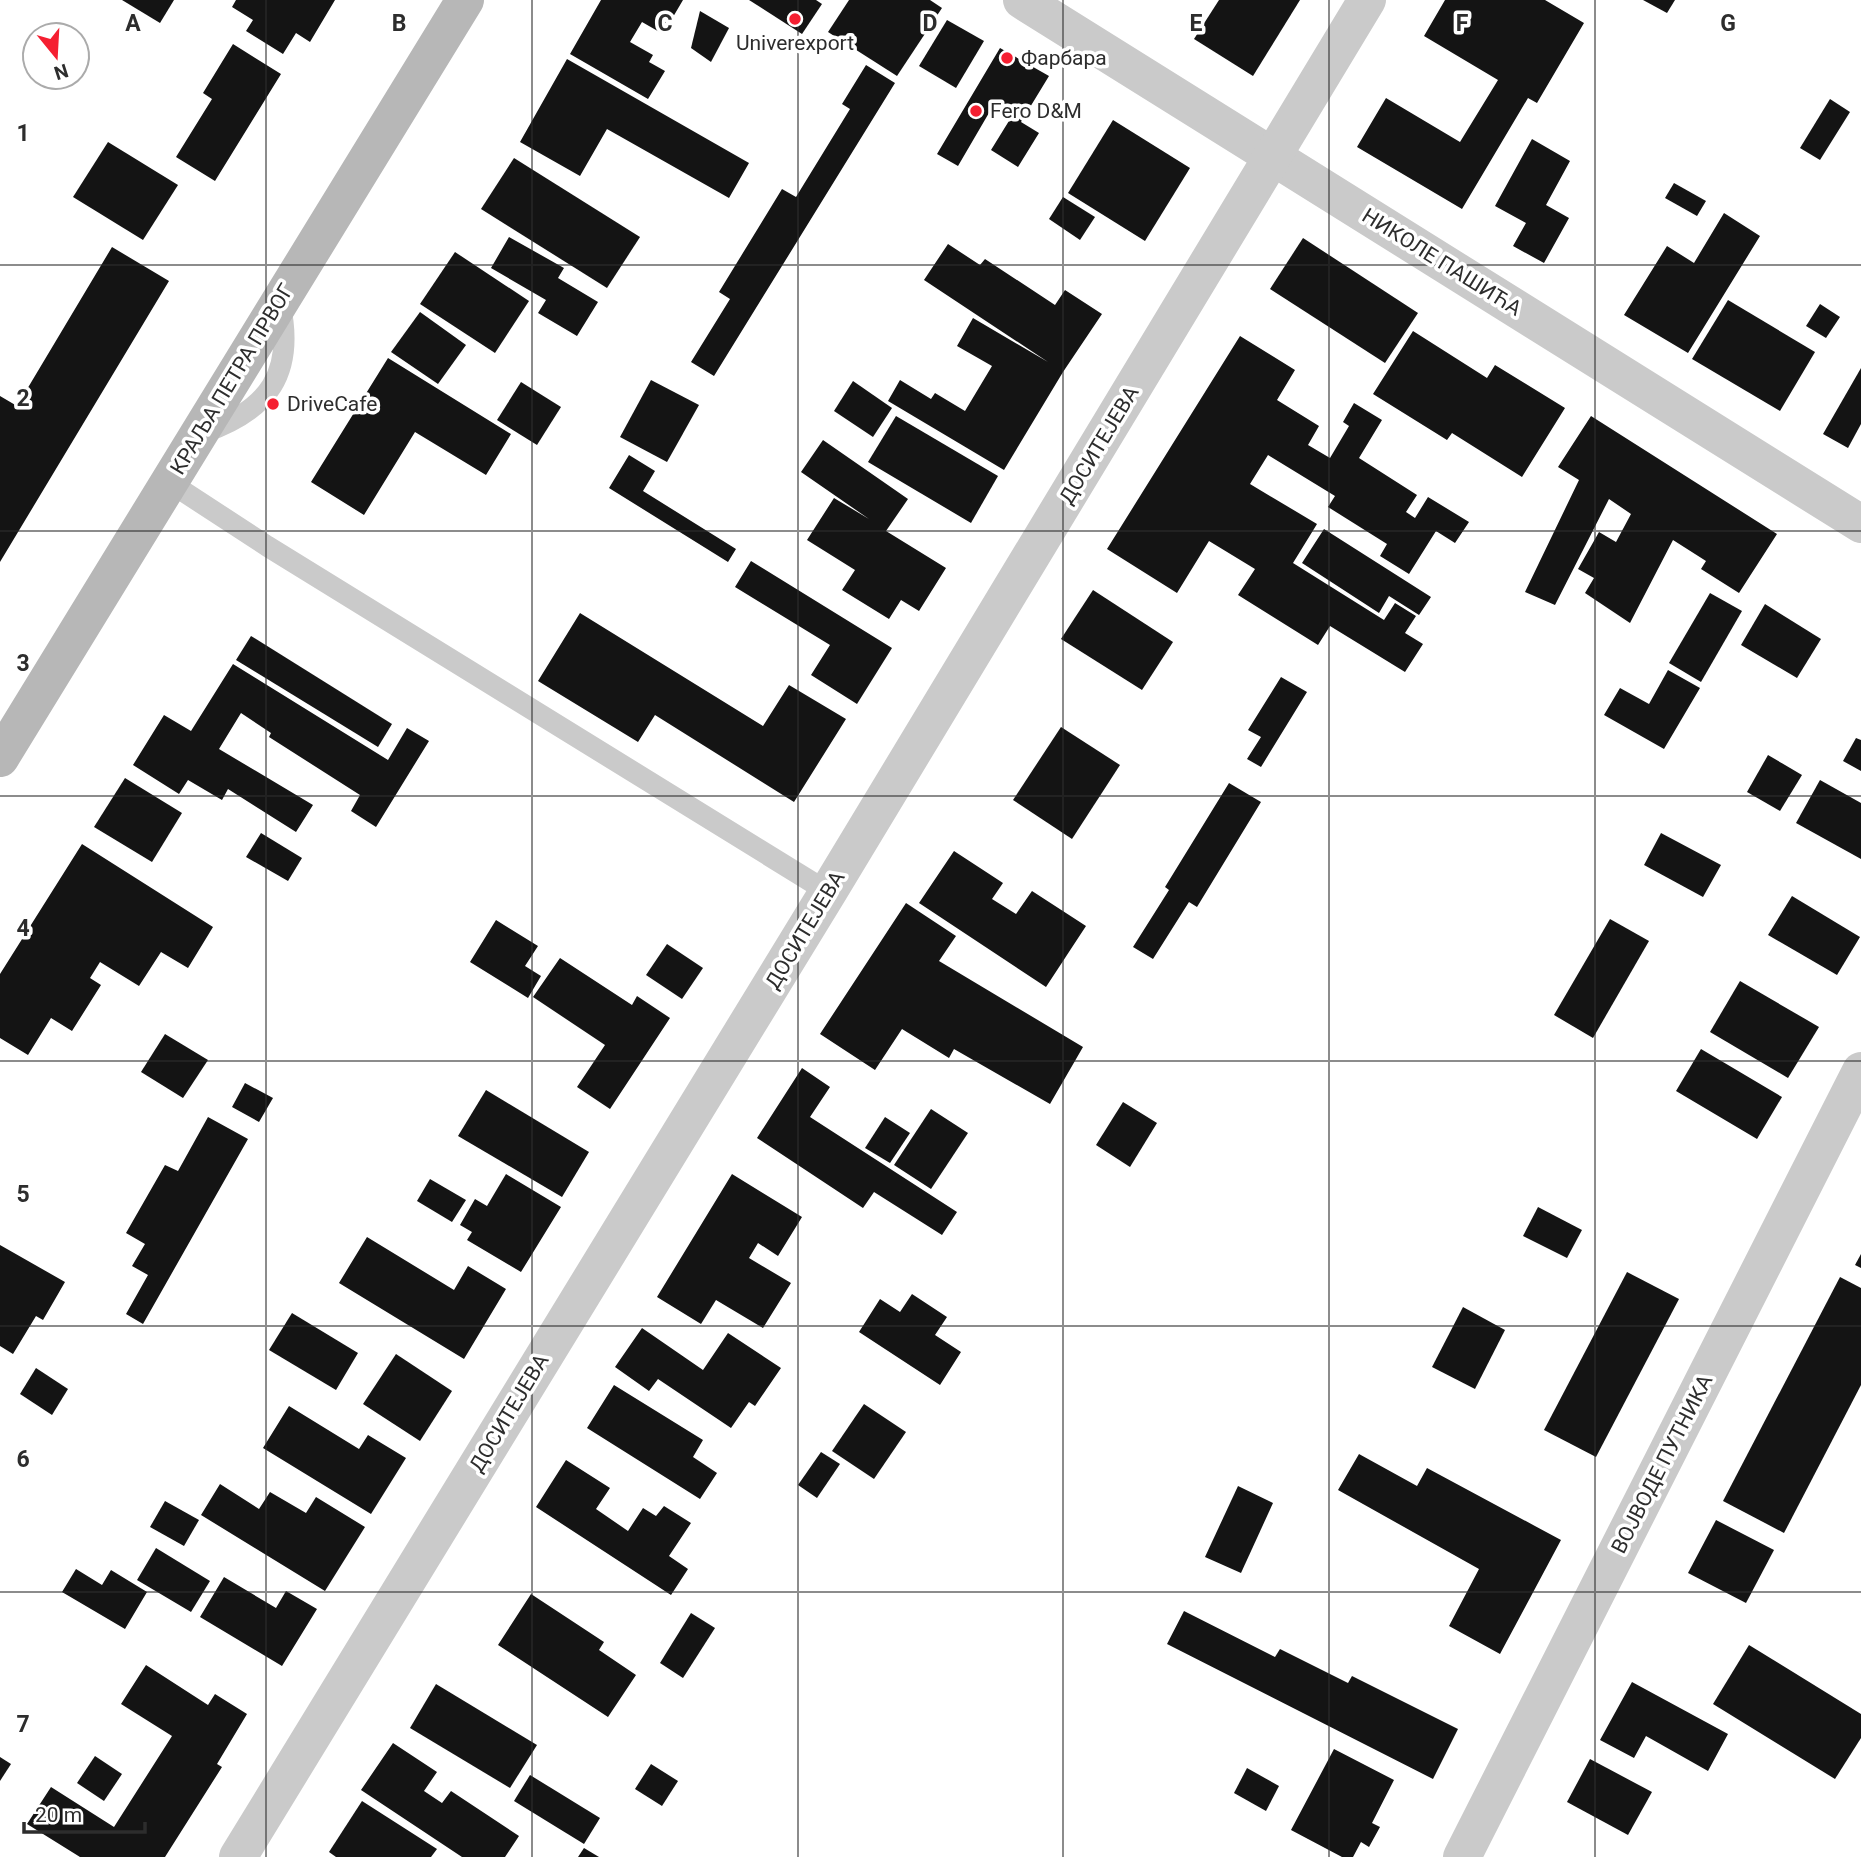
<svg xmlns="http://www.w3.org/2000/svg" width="1861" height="1857" font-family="Roboto,sans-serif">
<rect width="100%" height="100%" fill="#fff"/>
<g fill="#141414">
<path d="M 122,0 L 174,0 L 160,23 Z"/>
<path d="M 236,0 L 335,0 L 310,42 L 296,33 L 283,54 L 246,31 L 253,20 L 232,7 Z"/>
<path d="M 601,0 L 683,0 L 663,34 L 642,22 L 630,42 L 653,55 L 649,62 L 665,71 L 648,99 L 570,54 Z"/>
<path d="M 749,0 L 816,0 L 822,4 L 802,34 Z"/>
<path d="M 849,0 L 930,0 L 942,8 L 897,76 L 828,32 Z"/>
<path d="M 1219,0 L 1300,0 L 1253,76 L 1194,39 Z"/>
<path d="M 1445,0 L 1545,0 L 1584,23 L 1537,103 L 1528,98 L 1462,209 L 1357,147 L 1386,98 L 1460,142 L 1498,80 L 1424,36 Z"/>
<path d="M 1643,0 L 1675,0 L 1667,13 Z"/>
<path d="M 700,11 L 729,28 L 711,62 L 691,48 Z"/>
<path d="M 947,20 L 984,41 L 956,88 L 919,66 Z"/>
<path d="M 233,44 L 281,74 L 215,181 L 176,157 L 212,99 L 203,93 Z"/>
<path d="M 1000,48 L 1049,76 L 1021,122 L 1039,133 L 1018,167 L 991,150 L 1012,116 L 993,106 L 958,166 L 937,154 Z"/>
<path d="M 567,59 L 749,163 L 729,198 L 607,129 L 580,176 L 520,142 Z"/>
<path d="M 866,65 L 895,83 L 714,376 L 691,362 L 730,299 L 719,292 L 782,189 L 796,197 L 850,109 L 842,104 Z"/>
<path d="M 1830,99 L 1850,112 L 1820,160 L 1800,148 Z"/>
<path d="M 1113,120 L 1190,168 L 1145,241 L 1068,193 Z"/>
<path d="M 1532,139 L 1570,161 L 1546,205 L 1569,218 L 1544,263 L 1513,246 L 1526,223 L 1495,206 Z"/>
<path d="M 108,142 L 178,185 L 143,240 L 73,197 Z"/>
<path d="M 514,158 L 640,237 L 607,288 L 481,209 Z"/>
<path d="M 1674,183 L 1706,201 L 1697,216 L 1665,198 Z"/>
<path d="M 1063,197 L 1095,217 L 1080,240 L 1049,219 Z"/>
<path d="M 1724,213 L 1760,236 L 1688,353 L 1624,315 L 1667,246 L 1694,263 Z"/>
<path d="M 509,237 L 564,268 L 558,278 L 598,302 L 577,336 L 538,313 L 546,300 L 491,268 Z"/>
<path d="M 1303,238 L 1418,313 L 1385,363 L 1270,289 Z"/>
<path d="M 948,244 L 980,265 L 985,259 L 1055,305 L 1065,290 L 1102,314 L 1063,372 L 1004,470 L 888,401 L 900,380 L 931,399 L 935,393 L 965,411 L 992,366 L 957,346 L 973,318 L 1048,362 L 924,280 Z"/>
<path d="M 112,247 L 169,281 L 0,562 L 0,396 L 17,406 Z"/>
<path d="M 455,252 L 529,301 L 495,353 L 420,304 Z"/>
<path d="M 1728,300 L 1815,352 L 1780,411 L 1692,359 Z"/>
<path d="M 1820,304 L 1840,317 L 1826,338 L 1806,326 Z"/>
<path d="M 420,312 L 466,345 L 438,384 L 391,352 Z"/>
<path d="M 1413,331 L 1487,378 L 1495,365 L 1565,408 L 1522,477 L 1452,433 L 1447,440 L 1373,394 Z"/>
<path d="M 1240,336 L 1295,370 L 1277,400 L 1319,426 L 1308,445 L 1330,458 L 1349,426 L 1343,422 L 1354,403 L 1382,420 L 1359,458 L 1417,495 L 1406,512 L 1415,518 L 1428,497 L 1469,522 L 1455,543 L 1436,531 L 1409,574 L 1380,556 L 1387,544 L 1328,507 L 1335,496 L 1268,455 L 1250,484 L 1317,524 L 1293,563 L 1384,620 L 1395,603 L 1416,616 L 1405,633 L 1423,644 L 1405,672 L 1330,626 L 1318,645 L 1238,595 L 1255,569 L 1209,541 L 1177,593 L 1107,549 Z"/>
<path d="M 388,358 L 511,434 L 486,475 L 415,432 L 364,515 L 311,482 Z"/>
<path d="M 1861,368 L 1861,424 L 1848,448 L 1823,434 Z"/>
<path d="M 651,380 L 699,405 L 667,462 L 620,437 Z"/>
<path d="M 853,381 L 892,408 L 873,437 L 834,411 Z"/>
<path d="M 521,382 L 561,407 L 537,445 L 497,420 Z"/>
<path d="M 896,416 L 998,476 L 971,523 L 868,462 Z"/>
<path d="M 1591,416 L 1777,534 L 1739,593 L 1701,569 L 1706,561 L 1673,540 L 1630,623 L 1585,593 L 1594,578 L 1578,569 L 1599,532 L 1616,542 L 1631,514 L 1609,499 L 1555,605 L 1525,592 L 1579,480 L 1558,467 Z"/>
<path d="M 823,440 L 908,499 L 886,531 L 946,568 L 919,611 L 901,600 L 889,619 L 842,590 L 855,570 L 807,540 L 834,498 L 869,519 L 801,472 Z"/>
<path d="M 629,455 L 655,471 L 643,491 L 736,549 L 728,562 L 609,488 Z"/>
<path d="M 1324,529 L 1431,597 L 1419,615 L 1389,596 L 1379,613 L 1302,563 Z"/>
<path d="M 751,561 L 892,648 L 857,704 L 811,675 L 830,645 L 735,587 Z"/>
<path d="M 1093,590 L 1173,642 L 1142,690 L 1061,639 Z"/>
<path d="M 1710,593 L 1742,611 L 1701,682 L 1669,663 Z"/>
<path d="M 1765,604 L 1821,639 L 1797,678 L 1741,645 Z"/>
<path d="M 580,613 L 763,726 L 789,685 L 846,719 L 794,802 L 655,715 L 638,742 L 538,681 Z"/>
<path d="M 251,636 L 392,724 L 378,747 L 236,660 Z"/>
<path d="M 233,664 L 388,760 L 407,728 L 429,741 L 376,827 L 351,811 L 360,795 L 269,737 L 271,733 L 241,713 L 219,749 L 313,805 L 296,832 L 228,789 L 222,800 L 188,780 L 179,794 L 133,765 L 164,715 L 191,731 Z"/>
<path d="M 1668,670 L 1700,688 L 1664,749 L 1604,715 L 1620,688 L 1649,704 Z"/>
<path d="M 1281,677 L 1307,692 L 1261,767 L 1247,759 L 1261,737 L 1248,730 Z"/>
<path d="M 1061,727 L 1120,765 L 1072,839 L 1013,800 Z"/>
<path d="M 1856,738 L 1861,740 L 1861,771 L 1843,761 Z"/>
<path d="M 1768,755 L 1802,775 L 1780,811 L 1747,792 Z"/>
<path d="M 125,778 L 182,813 L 152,862 L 94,827 Z"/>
<path d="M 1820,780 L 1861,803 L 1861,859 L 1796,823 Z"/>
<path d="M 1229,783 L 1261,802 L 1197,907 L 1189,902 L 1153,959 L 1133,947 L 1169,890 L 1165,887 Z"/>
<path d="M 261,833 L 302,858 L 288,881 L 246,857 Z"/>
<path d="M 1661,833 L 1721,865 L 1703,897 L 1644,865 Z"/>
<path d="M 82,844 L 213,927 L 188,968 L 161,952 L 139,986 L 100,962 L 90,978 L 101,985 L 72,1031 L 51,1018 L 28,1055 L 0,1038 L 0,974 Z"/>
<path d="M 954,851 L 1003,883 L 992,899 L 1016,914 L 1032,891 L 1086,926 L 1046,987 L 919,903 Z"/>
<path d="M 1792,896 L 1860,937 L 1837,975 L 1768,935 Z"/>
<path d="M 906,903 L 956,936 L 939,961 L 1083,1047 L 1050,1104 L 954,1049 L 949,1058 L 902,1029 L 875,1070 L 820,1034 Z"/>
<path d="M 1610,919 L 1649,941 L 1593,1038 L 1554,1015 Z"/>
<path d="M 496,920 L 538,946 L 525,966 L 541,976 L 528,998 L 470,962 Z"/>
<path d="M 667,944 L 703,968 L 682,999 L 646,975 Z"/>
<path d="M 560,958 L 632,1005 L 637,996 L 670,1018 L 610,1109 L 577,1087 L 605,1045 L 533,997 Z"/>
<path d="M 1740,981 L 1819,1027 L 1788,1078 L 1710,1032 Z"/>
<path d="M 165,1034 L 208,1060 L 183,1098 L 141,1072 Z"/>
<path d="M 1701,1049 L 1782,1097 L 1757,1139 L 1676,1091 Z"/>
<path d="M 802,1068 L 830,1087 L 810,1117 L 957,1212 L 942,1235 L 874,1192 L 863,1208 L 757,1138 Z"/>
<path d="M 245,1083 L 273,1098 L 259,1122 L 232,1107 Z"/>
<path d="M 486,1090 L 589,1152 L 562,1197 L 458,1136 Z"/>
<path d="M 1123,1102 L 1157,1123 L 1130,1167 L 1096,1145 Z"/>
<path d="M 931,1109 L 968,1133 L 931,1189 L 894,1165 Z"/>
<path d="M 208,1117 L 248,1139 L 143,1324 L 126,1314 L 148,1275 L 132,1266 L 145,1244 L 126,1233 L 165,1165 L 178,1171 Z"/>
<path d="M 885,1117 L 910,1133 L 890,1163 L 865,1148 Z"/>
<path d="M 506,1174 L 561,1207 L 521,1272 L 467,1240 L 472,1232 L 460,1225 L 475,1199 L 487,1206 Z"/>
<path d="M 732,1174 L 802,1217 L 778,1256 L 758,1243 L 749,1258 L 791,1283 L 763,1328 L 716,1300 L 701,1324 L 657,1297 Z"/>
<path d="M 430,1179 L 466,1200 L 452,1222 L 417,1201 Z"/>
<path d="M 1538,1207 L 1582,1230 L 1567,1258 L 1523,1236 Z"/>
<path d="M 367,1237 L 454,1290 L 468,1266 L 506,1289 L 464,1359 L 339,1283 Z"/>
<path d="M 0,1245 L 65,1282 L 43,1320 L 36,1316 L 13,1354 L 0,1346 Z"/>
<path d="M 1861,1254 L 1861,1268 L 1855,1265 Z"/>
<path d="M 1627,1272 L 1679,1299 L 1596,1457 L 1544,1430 Z"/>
<path d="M 1840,1277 L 1861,1288 L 1861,1385 L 1784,1533 L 1723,1501 Z"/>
<path d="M 912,1294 L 947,1317 L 935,1335 L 961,1352 L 940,1385 L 859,1332 L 880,1299 L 900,1312 Z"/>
<path d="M 1463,1307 L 1505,1330 L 1475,1389 L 1432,1367 Z"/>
<path d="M 292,1313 L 358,1353 L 336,1390 L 269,1350 Z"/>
<path d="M 642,1328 L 703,1370 L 728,1333 L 781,1368 L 755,1406 L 749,1402 L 731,1428 L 658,1379 L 649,1391 L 615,1367 Z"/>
<path d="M 396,1354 L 452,1391 L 420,1441 L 363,1404 Z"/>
<path d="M 36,1368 L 68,1389 L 52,1415 L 20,1394 Z"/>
<path d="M 614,1385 L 703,1440 L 693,1457 L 717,1473 L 700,1499 L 587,1428 Z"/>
<path d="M 864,1404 L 906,1432 L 874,1479 L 832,1451 Z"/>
<path d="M 289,1406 L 359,1449 L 368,1435 L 406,1458 L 371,1514 L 263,1448 Z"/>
<path d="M 821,1452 L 840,1464 L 817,1498 L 798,1485 Z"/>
<path d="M 1359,1454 L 1417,1486 L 1427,1468 L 1561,1540 L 1500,1654 L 1449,1626 L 1479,1569 L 1338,1490 Z"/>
<path d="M 566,1460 L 610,1488 L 596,1509 L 628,1531 L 643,1508 L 656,1516 L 664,1506 L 691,1523 L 669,1556 L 688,1569 L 671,1595 L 536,1507 Z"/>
<path d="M 220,1484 L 259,1509 L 270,1492 L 306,1513 L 316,1497 L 365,1527 L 325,1591 L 201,1515 Z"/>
<path d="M 1238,1486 L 1273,1503 L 1241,1573 L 1205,1557 Z"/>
<path d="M 165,1501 L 199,1520 L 184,1546 L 150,1527 Z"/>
<path d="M 1716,1520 L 1774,1550 L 1746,1603 L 1688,1573 Z"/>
<path d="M 156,1548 L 210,1581 L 191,1612 L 137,1580 Z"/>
<path d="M 76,1569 L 102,1585 L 111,1570 L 147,1592 L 125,1629 L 62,1592 Z"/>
<path d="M 224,1577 L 276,1608 L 286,1591 L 317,1609 L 282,1666 L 200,1617 Z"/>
<path d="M 531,1594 L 604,1642 L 599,1650 L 636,1675 L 608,1717 L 498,1645 Z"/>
<path d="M 1184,1611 L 1275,1657 L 1280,1649 L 1348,1683 L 1352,1676 L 1458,1729 L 1433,1779 L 1167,1644 Z"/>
<path d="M 691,1613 L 715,1628 L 683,1678 L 660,1663 Z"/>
<path d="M 1749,1645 L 1861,1714 L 1861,1738 L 1835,1779 L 1713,1704 Z"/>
<path d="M 146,1665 L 208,1705 L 215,1694 L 247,1714 L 217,1764 L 222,1767 L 165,1857 L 80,1857 L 27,1824 L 51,1787 L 114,1827 L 172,1736 L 121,1704 Z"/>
<path d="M 1632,1682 L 1728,1734 L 1708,1771 L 1646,1736 L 1634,1758 L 1600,1740 Z"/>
<path d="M 436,1684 L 537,1745 L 510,1788 L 410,1728 Z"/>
<path d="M 393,1743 L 437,1772 L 424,1791 L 442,1803 L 451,1791 L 519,1836 L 505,1857 L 462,1857 L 361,1790 Z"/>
<path d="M 1334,1749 L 1394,1780 L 1372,1823 L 1380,1827 L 1369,1847 L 1361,1842 L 1353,1857 L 1342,1857 L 1291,1830 Z"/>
<path d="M 95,1756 L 122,1774 L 104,1801 L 77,1783 Z"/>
<path d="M 0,1757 L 11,1764 L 0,1781 Z"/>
<path d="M 1590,1759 L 1652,1792 L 1628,1835 L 1567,1802 Z"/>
<path d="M 651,1764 L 678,1781 L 662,1806 L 635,1789 Z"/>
<path d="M 1247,1768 L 1279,1786 L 1266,1811 L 1234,1793 Z"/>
<path d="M 530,1775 L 600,1818 L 584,1844 L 514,1801 Z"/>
<path d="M 362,1801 L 437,1849 L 431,1857 L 336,1857 L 329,1852 Z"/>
<path d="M 584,1848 L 599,1857 L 578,1857 Z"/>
</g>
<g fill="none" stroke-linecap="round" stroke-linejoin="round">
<g stroke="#cacaca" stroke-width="21">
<path d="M 203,433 C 269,410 295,373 280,304"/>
<path d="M 169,482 L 267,546 L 828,892"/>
</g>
<g stroke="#cacaca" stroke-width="38">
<path d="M 1022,0 L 1861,524"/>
<path d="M 238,1857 L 828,892 L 1367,0"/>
<path d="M 1462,1857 L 1861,1071"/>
</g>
<path stroke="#b7b7b7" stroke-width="38" d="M 0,758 L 465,0"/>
</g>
<path fill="none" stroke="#2d2d2d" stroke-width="2" stroke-opacity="0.55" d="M 266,0 L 266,1857M 532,0 L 532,1857M 798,0 L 798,1857M 1063,0 L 1063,1857M 1329,0 L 1329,1857M 1595,0 L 1595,1857M 0,265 L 1861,265M 0,531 L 1861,531M 0,796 L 1861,796M 0,1061 L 1861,1061M 0,1326 L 1861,1326M 0,1592 L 1861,1592"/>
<g fill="#f51f31" stroke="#fff" stroke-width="2.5">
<circle cx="795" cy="19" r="7"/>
<circle cx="1007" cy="58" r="7"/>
<circle cx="976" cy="111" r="7"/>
<circle cx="273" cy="404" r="7"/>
</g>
<g text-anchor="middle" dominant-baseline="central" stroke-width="7" stroke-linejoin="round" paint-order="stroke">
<g font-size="21" fill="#2d2d2d" stroke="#fff" text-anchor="start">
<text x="795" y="43" text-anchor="middle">Univerexport</text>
<text x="1021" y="58">Фарбара</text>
<text x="990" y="111">Fero D&amp;M</text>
<text x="287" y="404">DriveCafe</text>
</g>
<g font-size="21" fill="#2d2d2d" stroke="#fff">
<text transform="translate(1442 262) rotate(32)">НИКОЛЕ ПАШИЋА</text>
<text transform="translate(232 379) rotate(-59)">КРАЉА ПЕТРА ПРВОГ</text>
<text transform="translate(1099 445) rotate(-59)">ДОСИТЕЈЕВА</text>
<text transform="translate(805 930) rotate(-59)">ДОСИТЕЈЕВА</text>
<text transform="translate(509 1413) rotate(-59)">ДОСИТЕЈЕВА</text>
<text transform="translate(1662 1464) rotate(-63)">ВОЈВОДЕ ПУТНИКА</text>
</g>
</g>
<g font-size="23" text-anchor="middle" font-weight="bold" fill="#2d2d2d" stroke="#fff" stroke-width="7" stroke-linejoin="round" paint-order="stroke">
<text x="133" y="31">A</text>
<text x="399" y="31">B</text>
<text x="665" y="31">C</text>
<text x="930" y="31">D</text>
<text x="1196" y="31">E</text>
<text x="1462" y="31">F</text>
<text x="1728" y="31">G</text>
<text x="23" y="141">1</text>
<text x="23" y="406">2</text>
<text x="23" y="671">3</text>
<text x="23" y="936">4</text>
<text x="23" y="1202">5</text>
<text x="23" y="1467">6</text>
<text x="23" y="1732">7</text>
</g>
<g transform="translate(56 56) rotate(162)"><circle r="33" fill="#ffffff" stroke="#ababab" stroke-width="2"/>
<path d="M0-5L12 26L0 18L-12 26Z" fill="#f51f31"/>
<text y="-10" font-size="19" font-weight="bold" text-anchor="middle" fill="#2d2d2d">N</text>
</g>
<path d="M24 1822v10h121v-10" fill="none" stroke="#2d2d2d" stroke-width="3.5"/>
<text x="35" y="1822" font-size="21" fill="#2d2d2d" stroke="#ffffff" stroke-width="5" paint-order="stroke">20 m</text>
</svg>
